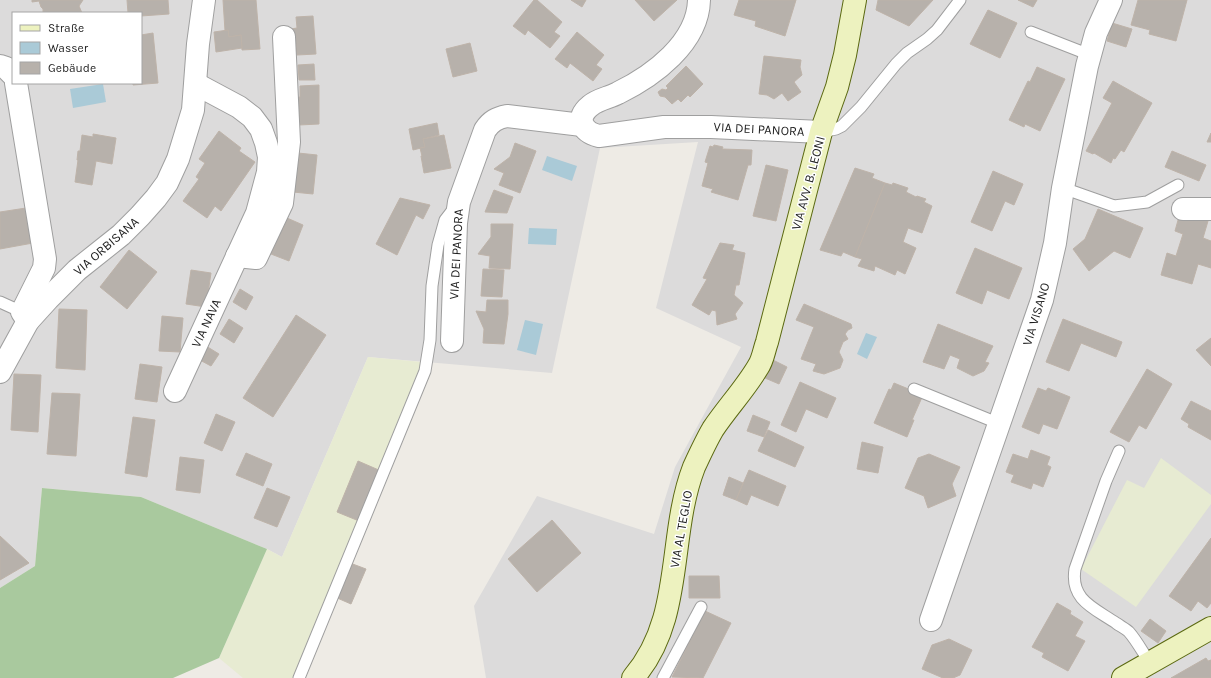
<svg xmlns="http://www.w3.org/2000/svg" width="1211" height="678" font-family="Karla,sans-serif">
<rect width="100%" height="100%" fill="#eeebe5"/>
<path fill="#dcdbdb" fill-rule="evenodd" d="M 0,0 L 1211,0 L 1211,678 L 486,678 L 474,606 L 537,496 L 654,534 L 675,467 L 741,347 L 656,308 L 698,142 L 600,148 L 552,373 L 368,357 L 282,557 L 267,549 L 141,497 L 42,488 L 35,566 L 0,588 ZM 13,13 L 141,13 L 141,83 L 13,83 Z"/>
<g fill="#e7ebd2">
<path d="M 368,357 L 422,362 L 293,678 L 243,678 L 219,658 L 267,549 L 282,557 Z"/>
<path d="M 1161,458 L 1211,495 L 1211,504 L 1136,607 L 1081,569 L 1127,480 L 1144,488 Z"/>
</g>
<path fill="#a9c99e" d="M 42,488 L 141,497 L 267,549 L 219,658 L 173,678 L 0,678 L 0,588 L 35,566 Z"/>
<g fill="#aacad7">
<path d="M 103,84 L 106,102 L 73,108 L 70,89 Z"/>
<path d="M 547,156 L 577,166 L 572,181 L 542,170 Z"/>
<path d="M 529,228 L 557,229 L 556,245 L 528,244 Z"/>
<path d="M 525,320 L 543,324 L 536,355 L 517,350 Z"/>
<path d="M 866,333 L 877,337 L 867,359 L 857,354 Z"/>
</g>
<g fill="#b7b1ab" stroke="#beb3a9">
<path d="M 32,0 L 83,0 L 79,6 L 82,13 L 43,13 L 43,9 L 41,7 L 39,1 L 32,2 Z"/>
<path d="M 127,0 L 168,0 L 169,14 L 141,16 L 141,13 L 128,13 Z"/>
<path d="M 223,0 L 256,0 L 260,49 L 242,50 L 241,35 L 229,37 L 228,30 L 225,31 Z"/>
<path d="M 534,0 L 537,0 L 562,22 L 554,32 L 560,36 L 550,48 L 528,30 L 525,35 L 513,26 Z"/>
<path d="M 571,0 L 586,0 L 582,7 Z"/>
<path d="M 635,0 L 677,0 L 654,21 Z"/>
<path d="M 739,0 L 796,0 L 785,36 L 755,26 L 756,21 L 734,15 Z"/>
<path d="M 878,0 L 933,0 L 909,26 L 876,10 Z"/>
<path d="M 1018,0 L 1037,0 L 1033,7 Z"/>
<path d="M 1138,0 L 1187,0 L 1176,41 L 1149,34 L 1150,30 L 1131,25 Z"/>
<path d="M 988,10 L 1017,23 L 1000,58 L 970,44 Z"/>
<path d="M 313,16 L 316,54 L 297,55 L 296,44 L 292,45 L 291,29 L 297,28 L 296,17 Z"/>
<path d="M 1112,23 L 1132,29 L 1126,47 L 1107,41 Z"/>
<path d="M 228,30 L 229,37 L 241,35 L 242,48 L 216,52 L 214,32 Z"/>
<path d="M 577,32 L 604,55 L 596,65 L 602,69 L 593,81 L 570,63 L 567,68 L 555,59 Z"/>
<path d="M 153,33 L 158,83 L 133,85 L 133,83 L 141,83 L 141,35 Z"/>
<path d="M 470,43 L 477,71 L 453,77 L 446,49 Z"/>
<path d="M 764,56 L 801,60 L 800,67 L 802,75 L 794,82 L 801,92 L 788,101 L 782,93 L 774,99 L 767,95 L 759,94 Z"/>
<path d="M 314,64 L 315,80 L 299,80 L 298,65 Z"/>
<path d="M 686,66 L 703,84 L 690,97 L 688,95 L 681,102 L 678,99 L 672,104 L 665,97 L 660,96 L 658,92 L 662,89 L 666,90 L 668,88 L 666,86 Z"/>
<path d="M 1037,67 L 1065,79 L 1040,131 L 1025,124 L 1024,127 L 1009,120 L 1028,81 L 1030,82 Z"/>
<path d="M 1113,81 L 1152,103 L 1124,152 L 1121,150 L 1115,159 L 1113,158 L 1111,163 L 1094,153 L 1093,154 L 1086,151 L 1112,103 L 1103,98 Z"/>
<path d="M 319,85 L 319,124 L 299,125 L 299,113 L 294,114 L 295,98 L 300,97 L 300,86 Z"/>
<path d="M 437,123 L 439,135 L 423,139 L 425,147 L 413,150 L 409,129 Z"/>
<path d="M 219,131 L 241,148 L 239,151 L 255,162 L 221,211 L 215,206 L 207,218 L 183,201 L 199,179 L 196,177 L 205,163 L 199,159 Z"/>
<path d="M 1211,133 L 1211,142 L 1207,142 Z"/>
<path d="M 93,134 L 116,138 L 112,164 L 96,161 L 92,185 L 75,182 L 78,160 L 77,160 L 78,151 L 80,151 L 82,135 L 93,137 Z"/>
<path d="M 444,135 L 451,168 L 424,173 L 421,156 L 422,156 L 420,148 L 425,147 L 423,139 Z"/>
<path d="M 515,143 L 536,151 L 520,193 L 499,185 L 504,173 L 494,169 L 510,157 Z"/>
<path d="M 714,145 L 723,147 L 722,149 L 752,150 L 751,165 L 748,165 L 738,200 L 711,192 L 713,189 L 702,186 L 708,163 L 705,162 L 710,146 L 713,147 Z"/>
<path d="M 1172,151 L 1206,165 L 1199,181 L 1165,167 Z"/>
<path d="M 298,153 L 317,155 L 313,194 L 293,192 Z"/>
<path d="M 766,165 L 788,170 L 776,221 L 753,216 Z"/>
<path d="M 855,168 L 874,174 L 872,178 L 885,183 L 855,257 L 843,252 L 841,256 L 820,250 Z"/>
<path d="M 993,171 L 1023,184 L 1014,205 L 1005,201 L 992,231 L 971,222 Z"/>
<path d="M 885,183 L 892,185 L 893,183 L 908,188 L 906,192 L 916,197 L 917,196 L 926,199 L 924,202 L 932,206 L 922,233 L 908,228 L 903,242 L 916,248 L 905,274 L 897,270 L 895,275 L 875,266 L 874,271 L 858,266 L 862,259 L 855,257 Z"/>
<path d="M 494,190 L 513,197 L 507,213 L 485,212 Z"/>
<path d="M 400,198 L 430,205 L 423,219 L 416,215 L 397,255 L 376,244 Z"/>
<path d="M 26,208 L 33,243 L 0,249 L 0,212 Z"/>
<path d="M 1098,209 L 1143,228 L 1130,258 L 1114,251 L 1089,271 L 1073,249 L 1085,239 Z"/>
<path d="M 1180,213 L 1208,221 L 1203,238 L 1211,241 L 1211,268 L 1198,264 L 1192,284 L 1161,275 L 1167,253 L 1176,256 L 1183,234 L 1175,231 Z"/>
<path d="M 287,218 L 303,225 L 289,261 L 271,254 L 276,243 L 272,242 L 277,227 L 283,229 Z"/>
<path d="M 491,224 L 513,224 L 510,269 L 489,268 L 490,256 L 478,254 L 491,237 Z"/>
<path d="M 720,243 L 734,245 L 732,250 L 745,253 L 739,285 L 736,285 L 734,295 L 743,303 L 735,314 L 737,319 L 717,325 L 716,311 L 712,310 L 709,315 L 692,305 L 707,279 L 703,278 Z"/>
<path d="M 975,248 L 1022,268 L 1009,299 L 987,290 L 982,304 L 956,293 Z"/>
<path d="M 129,250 L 157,272 L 127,309 L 100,287 Z"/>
<path d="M 483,269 L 504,270 L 502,297 L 481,296 Z"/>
<path d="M 191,270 L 211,273 L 206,307 L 186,304 Z"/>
<path d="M 240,289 L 253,297 L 246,310 L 233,302 Z"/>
<path d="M 487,300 L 508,300 L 508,314 L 504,344 L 483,343 L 484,329 L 476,311 L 486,312 Z"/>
<path d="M 804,304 L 851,324 L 852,328 L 848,330 L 845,334 L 848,339 L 843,342 L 839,352 L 843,360 L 840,368 L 824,374 L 813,371 L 816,364 L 801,359 L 814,327 L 796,320 Z"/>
<path d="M 59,309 L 87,310 L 85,370 L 56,368 Z"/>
<path d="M 296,315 L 326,335 L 273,417 L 243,398 Z"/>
<path d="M 162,316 L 183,318 L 180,352 L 159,351 Z"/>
<path d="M 229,319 L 243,328 L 234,343 L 220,334 Z"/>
<path d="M 1063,319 L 1122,342 L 1116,357 L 1081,343 L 1069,371 L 1046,362 Z"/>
<path d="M 938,324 L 993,346 L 985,362 L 989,363 L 984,371 L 973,376 L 957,368 L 960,359 L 950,355 L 944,369 L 923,362 Z"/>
<path d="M 1211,338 L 1211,366 L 1196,350 Z"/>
<path d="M 206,346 L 219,354 L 211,366 L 198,359 Z"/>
<path d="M 773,360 L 787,367 L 779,384 L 765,378 Z"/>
<path d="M 140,364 L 162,367 L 157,402 L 135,399 Z"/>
<path d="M 1147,369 L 1172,384 L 1146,429 L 1139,425 L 1129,442 L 1110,432 Z"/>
<path d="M 14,374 L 41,375 L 38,432 L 11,430 Z"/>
<path d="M 800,382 L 836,398 L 827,418 L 806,409 L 796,432 L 781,425 Z"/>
<path d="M 894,383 L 923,395 L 912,420 L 914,420 L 907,437 L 874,423 L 889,389 L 891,390 Z"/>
<path d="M 1038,388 L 1046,391 L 1048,388 L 1070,397 L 1057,429 L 1043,424 L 1039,434 L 1022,427 Z"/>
<path d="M 52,393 L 80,394 L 76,456 L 47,454 Z"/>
<path d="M 1191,401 L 1211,411 L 1211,440 L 1188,427 L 1189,424 L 1181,419 Z"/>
<path d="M 216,414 L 235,422 L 222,451 L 204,443 Z"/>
<path d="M 753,415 L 770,422 L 764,437 L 747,431 Z"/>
<path d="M 133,417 L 155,420 L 147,477 L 125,473 Z"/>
<path d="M 768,430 L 804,447 L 795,467 L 758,451 Z"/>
<path d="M 862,442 L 883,447 L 878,473 L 857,469 Z"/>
<path d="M 1031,450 L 1050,457 L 1047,465 L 1051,467 L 1043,487 L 1033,483 L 1031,489 L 1011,482 L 1014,475 L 1006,472 L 1013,454 L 1028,459 Z"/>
<path d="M 246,453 L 272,464 L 263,486 L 236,475 Z"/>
<path d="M 929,454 L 960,467 L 952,484 L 956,496 L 928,508 L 924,496 L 905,488 L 918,458 Z"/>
<path d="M 180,457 L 204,460 L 200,493 L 176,490 Z"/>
<path d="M 358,461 L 381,471 L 359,521 L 337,512 Z"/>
<path d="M 749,470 L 786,486 L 778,506 L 751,495 L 747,505 L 736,500 Z"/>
<path d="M 729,477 L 743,483 L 736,500 L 723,495 Z"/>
<path d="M 267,488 L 290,497 L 277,527 L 254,518 Z"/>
<path d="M 552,520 L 581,553 L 537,592 L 508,559 Z"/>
<path d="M 0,536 L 29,563 L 0,580 Z"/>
<path d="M 1211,538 L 1211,603 L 1207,608 L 1198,601 L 1191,611 L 1169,596 Z"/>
<path d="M 350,563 L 366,569 L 351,604 L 335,597 Z"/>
<path d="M 689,576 L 719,576 L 720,598 L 689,598 Z"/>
<path d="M 1057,603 L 1071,611 L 1070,614 L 1083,622 L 1075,636 L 1085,641 L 1068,671 L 1042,657 L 1044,653 L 1032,647 Z"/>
<path d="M 705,611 L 731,623 L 703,678 L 672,677 Z"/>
<path d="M 1150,619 L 1166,631 L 1158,643 L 1141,631 Z"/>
<path d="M 949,639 L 972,650 L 960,675 L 953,678 L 943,678 L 922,669 L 932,645 Z"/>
<path d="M 1206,658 L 1208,661 L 1211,660 L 1211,678 L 1171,678 Z"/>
</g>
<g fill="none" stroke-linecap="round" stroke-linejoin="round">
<g stroke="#9f9f9f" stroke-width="13">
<g id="lane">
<path d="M 1031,32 L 1090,55"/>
<path d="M 821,132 L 836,129 L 842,126 L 861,107 L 896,64 L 907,53 L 927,39 L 937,30 L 960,0"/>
<path d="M 1063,188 L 1114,206 L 1147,202 L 1178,185"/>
<path d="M 0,302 L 22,312"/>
<path d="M 914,389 L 1000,424"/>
<path d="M 1119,451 L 1106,481 L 1075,569 C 1070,600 1094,608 1116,623 C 1120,626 1126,629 1129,632 C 1137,641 1143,653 1150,663"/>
<path d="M 299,678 L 425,371 L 430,340 L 432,286 L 438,245 L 445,220 L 455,207"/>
<path d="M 663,678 L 701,607"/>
</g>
</g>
<g stroke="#9f9f9f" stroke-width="24">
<g id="street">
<path d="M 699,0 C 698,43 653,76 618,93 C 609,98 598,99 590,106 C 575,118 582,132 599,136 L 664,127 L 711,127 L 821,132"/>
<path d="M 0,66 L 6,68 L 13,75"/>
<path d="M 16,83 L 45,259 L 44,268 L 22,312 L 28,321"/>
<path d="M 1183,209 L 1211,209"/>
<path d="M 237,256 L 256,258 L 282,203 L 289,142 L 284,37"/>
<path d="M 452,341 L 456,223 L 459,202 L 485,130 C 491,121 497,118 507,116 L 582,125"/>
<path d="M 0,372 L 28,321 L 48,299 L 77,270 L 121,235 L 140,216 L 156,198 L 167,183 L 178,159 L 193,110 L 198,44 L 204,0"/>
<path d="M 175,391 L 257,213 L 268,172 L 269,157 L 266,143 L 261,129 L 252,117 L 239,107 L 196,84"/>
<path d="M 931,620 L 1042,300 L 1055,243 L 1063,188 L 1087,66 L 1096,33 L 1111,0"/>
</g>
</g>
<g stroke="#5b6911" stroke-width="24">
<g id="secondary">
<path d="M 633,678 C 685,618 667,537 694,467 C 700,454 706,441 713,429 C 727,408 745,389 758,367 C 763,360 764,350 767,342 L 821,132 L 837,87 L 845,55 L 855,0"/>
<path d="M 1123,678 L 1211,628"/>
</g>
</g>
<use href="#lane" stroke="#fff" stroke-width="11"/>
<use href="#street" stroke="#fff" stroke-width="22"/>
<use href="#secondary" stroke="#edf2bf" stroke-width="22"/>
</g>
<g text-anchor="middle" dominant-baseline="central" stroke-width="3" stroke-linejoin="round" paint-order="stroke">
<g font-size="13" fill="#1e1e1e" stroke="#fff">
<text transform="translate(759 129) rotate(3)">VIA DEI PANORA</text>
<text transform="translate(808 183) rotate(-75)">VIA AVV. B. LEONI</text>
<text transform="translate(106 246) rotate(-41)">VIA ORBISANA</text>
<text transform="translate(456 254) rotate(-87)">VIA DEI PANORA</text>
<text transform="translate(1036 314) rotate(-73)">VIA VISANO</text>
<text transform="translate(206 323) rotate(-65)">VIA NAVA</text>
<text transform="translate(681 529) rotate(-80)">VIA AL TEGLIO</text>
</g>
</g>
<rect x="12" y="12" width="130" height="72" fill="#ffffff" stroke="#a5a5a5"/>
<rect x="20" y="25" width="20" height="6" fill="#edf2bf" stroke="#a5a5a5"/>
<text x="48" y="32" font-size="12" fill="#1e1e1e">Straße</text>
<rect x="20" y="42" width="20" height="12" fill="#aacad7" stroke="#a5a5a5"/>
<text x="48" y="52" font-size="12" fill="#1e1e1e">Wasser</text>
<rect x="20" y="62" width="20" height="12" fill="#b7b1ab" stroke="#a5a5a5"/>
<text x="48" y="72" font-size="12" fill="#1e1e1e">Gebäude</text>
</svg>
